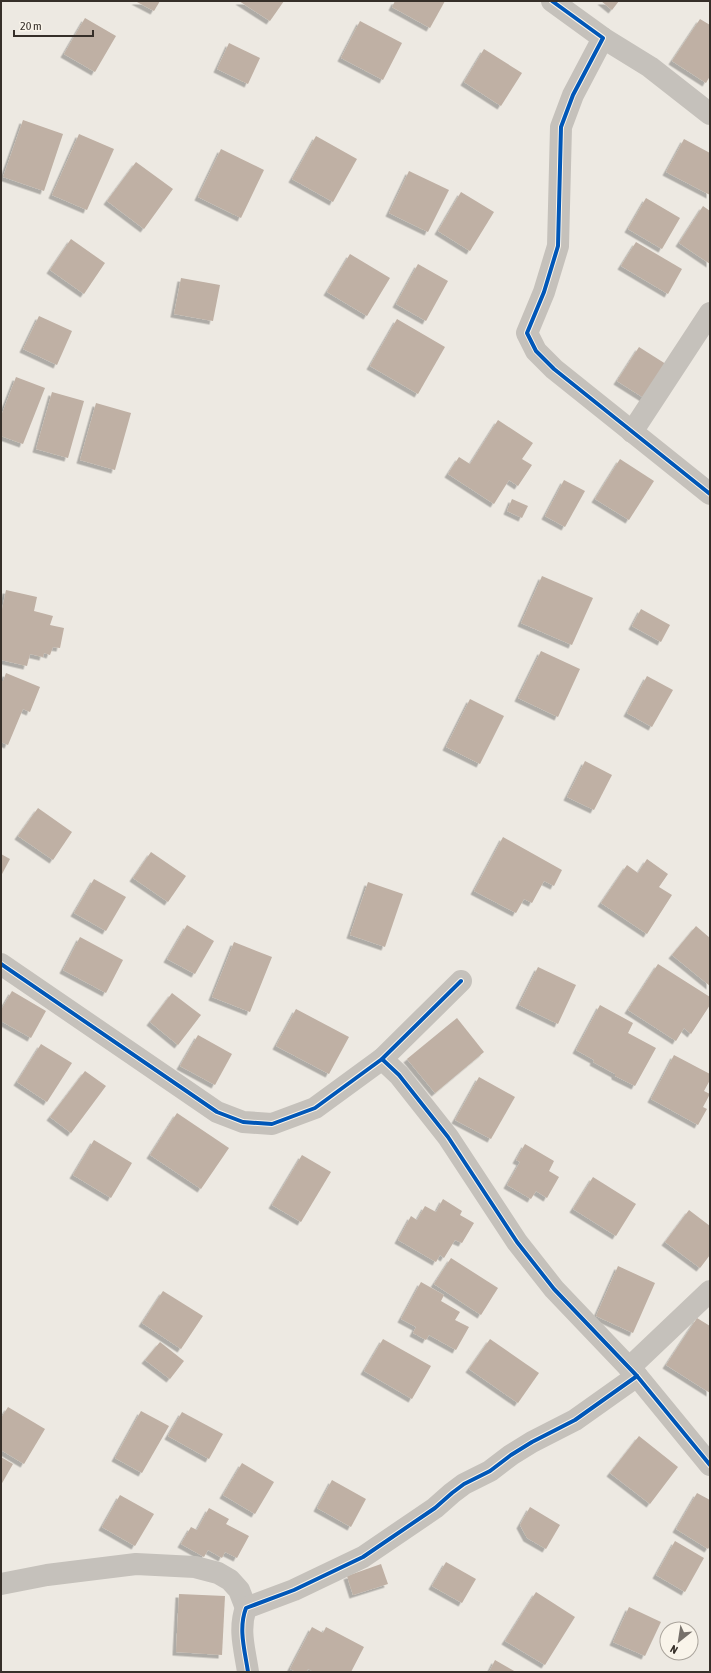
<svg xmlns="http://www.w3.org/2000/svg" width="711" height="1673" font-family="'Asap Condensed',sans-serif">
<defs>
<filter id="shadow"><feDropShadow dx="-3.5" dy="3.5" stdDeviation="0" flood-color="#0004"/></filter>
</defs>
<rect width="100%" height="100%" fill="#ede9e2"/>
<g fill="#bfb0a4" filter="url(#shadow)">
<path d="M 135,1 L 160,1 L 154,11 Z"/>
<path d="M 239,1 L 284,1 L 270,21 Z"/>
<path d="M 395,1 L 445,1 L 430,28 L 392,7 Z"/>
<path d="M 601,1 L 619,1 L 612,10 Z"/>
<path d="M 85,18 L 116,36 L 95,72 L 64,54 Z"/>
<path d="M 700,19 L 710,25 L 710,76 L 706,83 L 672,61 Z"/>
<path d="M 360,21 L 402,43 L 383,80 L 341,58 Z"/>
<path d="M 229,43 L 260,58 L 248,84 L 217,69 Z"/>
<path d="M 484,49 L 522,73 L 501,106 L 464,82 Z"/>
<path d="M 23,120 L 63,134 L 44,191 L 3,177 Z"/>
<path d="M 79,134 L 114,149 L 87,210 L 52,195 Z"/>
<path d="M 316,136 L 357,159 L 333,202 L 292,179 Z"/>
<path d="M 684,139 L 710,153 L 710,195 L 666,172 Z"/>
<path d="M 221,149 L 264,170 L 241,218 L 198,197 Z"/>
<path d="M 136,162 L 173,189 L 144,229 L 107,201 Z"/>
<path d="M 409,171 L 449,190 L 428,232 L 389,213 Z"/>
<path d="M 461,192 L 494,212 L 470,251 L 438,231 Z"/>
<path d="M 646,198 L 680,218 L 662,249 L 628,229 Z"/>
<path d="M 703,206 L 710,211 L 710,264 L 679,243 Z"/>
<path d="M 71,239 L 105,263 L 84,294 L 50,270 Z"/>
<path d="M 636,242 L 682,269 L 668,294 L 621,266 Z"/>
<path d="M 350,254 L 390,278 L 367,316 L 327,292 Z"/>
<path d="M 418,264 L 448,281 L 426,321 L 396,304 Z"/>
<path d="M 181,278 L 220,285 L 213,321 L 174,314 Z"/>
<path d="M 39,316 L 72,331 L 57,365 L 23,349 Z"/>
<path d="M 397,319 L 445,347 L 418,394 L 370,366 Z"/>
<path d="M 639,347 L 669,366 L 647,400 L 617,381 Z"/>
<path d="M 16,377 L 45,388 L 23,444 L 1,436 L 1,416 Z"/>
<path d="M 52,392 L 84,401 L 68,458 L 36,449 Z"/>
<path d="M 96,403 L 131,413 L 115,470 L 80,460 Z"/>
<path d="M 498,420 L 533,443 L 522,459 L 532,465 L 518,486 L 509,480 L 494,504 L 448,474 L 459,457 L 470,464 Z"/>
<path d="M 620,459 L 654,481 L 629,520 L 595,499 Z"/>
<path d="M 564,480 L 585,491 L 565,527 L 545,516 Z"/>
<path d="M 512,499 L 528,506 L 522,518 L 507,511 Z"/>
<path d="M 542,576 L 593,598 L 572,645 L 521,623 Z"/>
<path d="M 6,590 L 37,597 L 34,611 L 53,616 L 50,625 L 64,628 L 60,648 L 53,647 L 50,655 L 44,653 L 43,657 L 30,654 L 27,666 L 1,660 L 1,614 Z"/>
<path d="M 641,609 L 670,625 L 661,642 L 632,626 Z"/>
<path d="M 541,651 L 580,669 L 558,717 L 518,698 Z"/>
<path d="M 6,673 L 40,687 L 30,712 L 23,709 L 8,745 L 1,742 L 1,681 L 3,681 Z"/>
<path d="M 647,676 L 673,690 L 652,727 L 627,713 Z"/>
<path d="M 470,699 L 504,716 L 480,764 L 446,747 Z"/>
<path d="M 585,761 L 612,775 L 594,810 L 567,797 Z"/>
<path d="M 38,808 L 72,832 L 53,860 L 18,836 Z"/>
<path d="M 503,837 L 562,870 L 554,886 L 544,881 L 532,903 L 524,899 L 516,913 L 474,891 Z"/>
<path d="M 151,852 L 186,876 L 168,902 L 133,878 Z"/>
<path d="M 1,854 L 10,859 L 1,876 Z"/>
<path d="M 647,859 L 668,874 L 659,887 L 672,895 L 647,934 L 601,903 L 627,865 L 638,873 Z"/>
<path d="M 94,879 L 126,897 L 106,931 L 74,913 Z"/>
<path d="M 368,882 L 403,894 L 385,947 L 350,935 Z"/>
<path d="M 187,925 L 214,941 L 195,974 L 167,959 Z"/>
<path d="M 696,926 L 710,938 L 710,986 L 672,955 Z"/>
<path d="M 80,937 L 123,960 L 106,993 L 63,970 Z"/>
<path d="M 234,942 L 272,957 L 250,1012 L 212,997 Z"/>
<path d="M 658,964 L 710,997 L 710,1005 L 691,1034 L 684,1028 L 676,1041 L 628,1010 Z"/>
<path d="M 538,967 L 576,985 L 558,1024 L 519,1005 Z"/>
<path d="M 12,991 L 46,1011 L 31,1038 L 1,1021 L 1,1010 Z"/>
<path d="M 172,993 L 201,1015 L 178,1045 L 150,1022 Z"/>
<path d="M 600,1005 L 633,1023 L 628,1033 L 656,1048 L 635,1086 L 615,1076 L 615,1074 L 593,1062 L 594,1060 L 576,1050 Z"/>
<path d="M 296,1009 L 349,1037 L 329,1074 L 276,1046 Z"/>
<path d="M 457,1018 L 484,1052 L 435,1093 L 407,1059 Z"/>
<path d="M 198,1035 L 232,1054 L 215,1085 L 180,1066 Z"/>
<path d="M 41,1044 L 72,1063 L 47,1102 L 17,1082 Z"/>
<path d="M 674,1055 L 710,1074 L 710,1080 L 704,1091 L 710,1094 L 703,1107 L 707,1109 L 698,1125 L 651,1099 Z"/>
<path d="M 85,1071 L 106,1086 L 71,1133 L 50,1117 Z"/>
<path d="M 479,1077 L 515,1097 L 491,1139 L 455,1120 Z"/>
<path d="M 177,1113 L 229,1148 L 201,1189 L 150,1155 Z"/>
<path d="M 94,1140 L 132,1163 L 111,1198 L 73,1175 Z"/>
<path d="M 525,1144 L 554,1161 L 549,1171 L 559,1177 L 547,1198 L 536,1191 L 531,1199 L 507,1185 L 520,1162 L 516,1160 Z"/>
<path d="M 302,1155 L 331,1172 L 301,1222 L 272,1205 Z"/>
<path d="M 593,1177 L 636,1204 L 616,1236 L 573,1209 Z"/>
<path d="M 443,1199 L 462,1211 L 460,1215 L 474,1223 L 462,1243 L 455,1240 L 444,1258 L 440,1255 L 436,1262 L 398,1240 L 411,1216 L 417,1220 L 425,1206 L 436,1212 Z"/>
<path d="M 689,1210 L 710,1226 L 710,1255 L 700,1268 L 665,1242 Z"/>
<path d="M 451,1258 L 498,1288 L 481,1315 L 434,1284 Z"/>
<path d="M 618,1266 L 655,1283 L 633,1333 L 596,1316 Z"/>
<path d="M 421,1282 L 444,1295 L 441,1301 L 460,1312 L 455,1320 L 469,1327 L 456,1350 L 429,1335 L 426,1340 L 413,1333 L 416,1327 L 401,1319 Z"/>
<path d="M 163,1291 L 203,1316 L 181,1349 L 142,1323 Z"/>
<path d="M 697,1318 L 710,1326 L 710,1393 L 666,1365 Z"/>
<path d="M 383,1339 L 431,1366 L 412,1399 L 364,1371 Z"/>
<path d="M 490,1339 L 539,1373 L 518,1403 L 469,1369 Z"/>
<path d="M 160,1342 L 184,1361 L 170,1379 L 145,1360 Z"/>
<path d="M 8,1407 L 45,1429 L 24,1464 L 1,1450 L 1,1418 Z"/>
<path d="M 141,1411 L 169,1426 L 142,1473 L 115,1458 Z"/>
<path d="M 182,1412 L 223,1434 L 209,1459 L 168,1436 Z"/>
<path d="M 639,1436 L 678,1467 L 650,1504 L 610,1473 Z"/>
<path d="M 1,1457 L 13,1464 L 1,1485 Z"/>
<path d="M 242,1463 L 274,1482 L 255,1514 L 223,1495 Z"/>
<path d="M 332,1480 L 366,1499 L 351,1527 L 317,1508 Z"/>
<path d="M 697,1493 L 710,1500 L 710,1546 L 708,1549 L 676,1529 Z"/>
<path d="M 120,1495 L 154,1514 L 135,1546 L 102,1527 Z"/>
<path d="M 530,1507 L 560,1525 L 546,1549 L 527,1538 L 520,1525 Z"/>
<path d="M 209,1508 L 229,1519 L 226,1524 L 249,1536 L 237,1558 L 225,1552 L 222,1558 L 208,1550 L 204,1557 L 181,1544 L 191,1527 L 197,1530 Z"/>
<path d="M 675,1541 L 704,1558 L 685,1592 L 656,1575 Z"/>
<path d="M 446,1562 L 476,1579 L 462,1603 L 432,1586 Z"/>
<path d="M 381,1564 L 388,1584 L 353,1595 L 347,1576 Z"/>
<path d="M 536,1592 L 575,1617 L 545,1665 L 505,1641 Z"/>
<path d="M 179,1594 L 225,1596 L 222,1655 L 176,1652 Z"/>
<path d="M 629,1607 L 661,1622 L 645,1656 L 613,1642 Z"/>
<path d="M 312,1627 L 323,1633 L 326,1627 L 364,1647 L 351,1672 L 314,1672 L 308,1669 L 306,1672 L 296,1672 L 290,1669 Z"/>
<path d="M 495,1660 L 516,1672 L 489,1672 Z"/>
</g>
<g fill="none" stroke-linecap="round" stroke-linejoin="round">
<g stroke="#c5c1bb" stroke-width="22">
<path d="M 552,1 L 603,38 L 573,95 L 561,127 L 558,246 L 544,292 L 527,333 L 536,351 L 554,369 L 710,494"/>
<path d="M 603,38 L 650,67 L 710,114"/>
<path d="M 632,432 L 710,313"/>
<path d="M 1,964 L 217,1112 L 243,1122 L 272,1124 L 315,1108 L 382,1059 L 461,981"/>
<path d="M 382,1059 L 399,1075 L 448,1137 L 517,1242 L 554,1289 L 637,1376 L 710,1465"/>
<path d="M 629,1368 L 710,1291"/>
<path d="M 1,1584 L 47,1575 L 136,1564 L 195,1567 L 218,1573 L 230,1580 L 239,1590 L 246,1608"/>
<path d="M 248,1672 C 245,1651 238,1629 246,1608 L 294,1590 L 363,1557 L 435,1508 L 452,1493 L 464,1484 L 490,1471 L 511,1455 L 532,1442 L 575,1420 L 637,1376"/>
</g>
<g stroke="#f9f4ea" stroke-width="6">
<g id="cycleway">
<path d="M 552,1 L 603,38 L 573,95 L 561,127 L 558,246 L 544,292 L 527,333 L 536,351 L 554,369 L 710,494"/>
<path d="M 1,964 L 217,1112 L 243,1122 L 272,1124 L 315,1108 L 382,1059 L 461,981"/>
<path d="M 382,1059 L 399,1075 L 448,1137 L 517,1242 L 554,1289 L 637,1376 L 710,1465"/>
<path d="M 248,1672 C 245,1651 238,1629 246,1608 L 294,1590 L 363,1557 L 435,1508 L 452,1493 L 464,1484 L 490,1471 L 511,1455 L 532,1442 L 575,1420 L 637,1376"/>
</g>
</g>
<use href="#cycleway" stroke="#0057b8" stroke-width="4"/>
</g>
<rect width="711" height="1673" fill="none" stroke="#362f29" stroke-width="4"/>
<g transform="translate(679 1641) rotate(210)"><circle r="19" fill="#f9f4ea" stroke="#aba59d"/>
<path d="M0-3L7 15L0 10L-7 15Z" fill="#76706a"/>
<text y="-6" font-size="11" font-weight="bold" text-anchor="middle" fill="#362f29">N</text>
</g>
<path d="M14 30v6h79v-6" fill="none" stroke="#362f29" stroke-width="2"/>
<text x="20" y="30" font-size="12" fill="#362f29" stroke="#f9f4ea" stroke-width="3" paint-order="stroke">20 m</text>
</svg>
